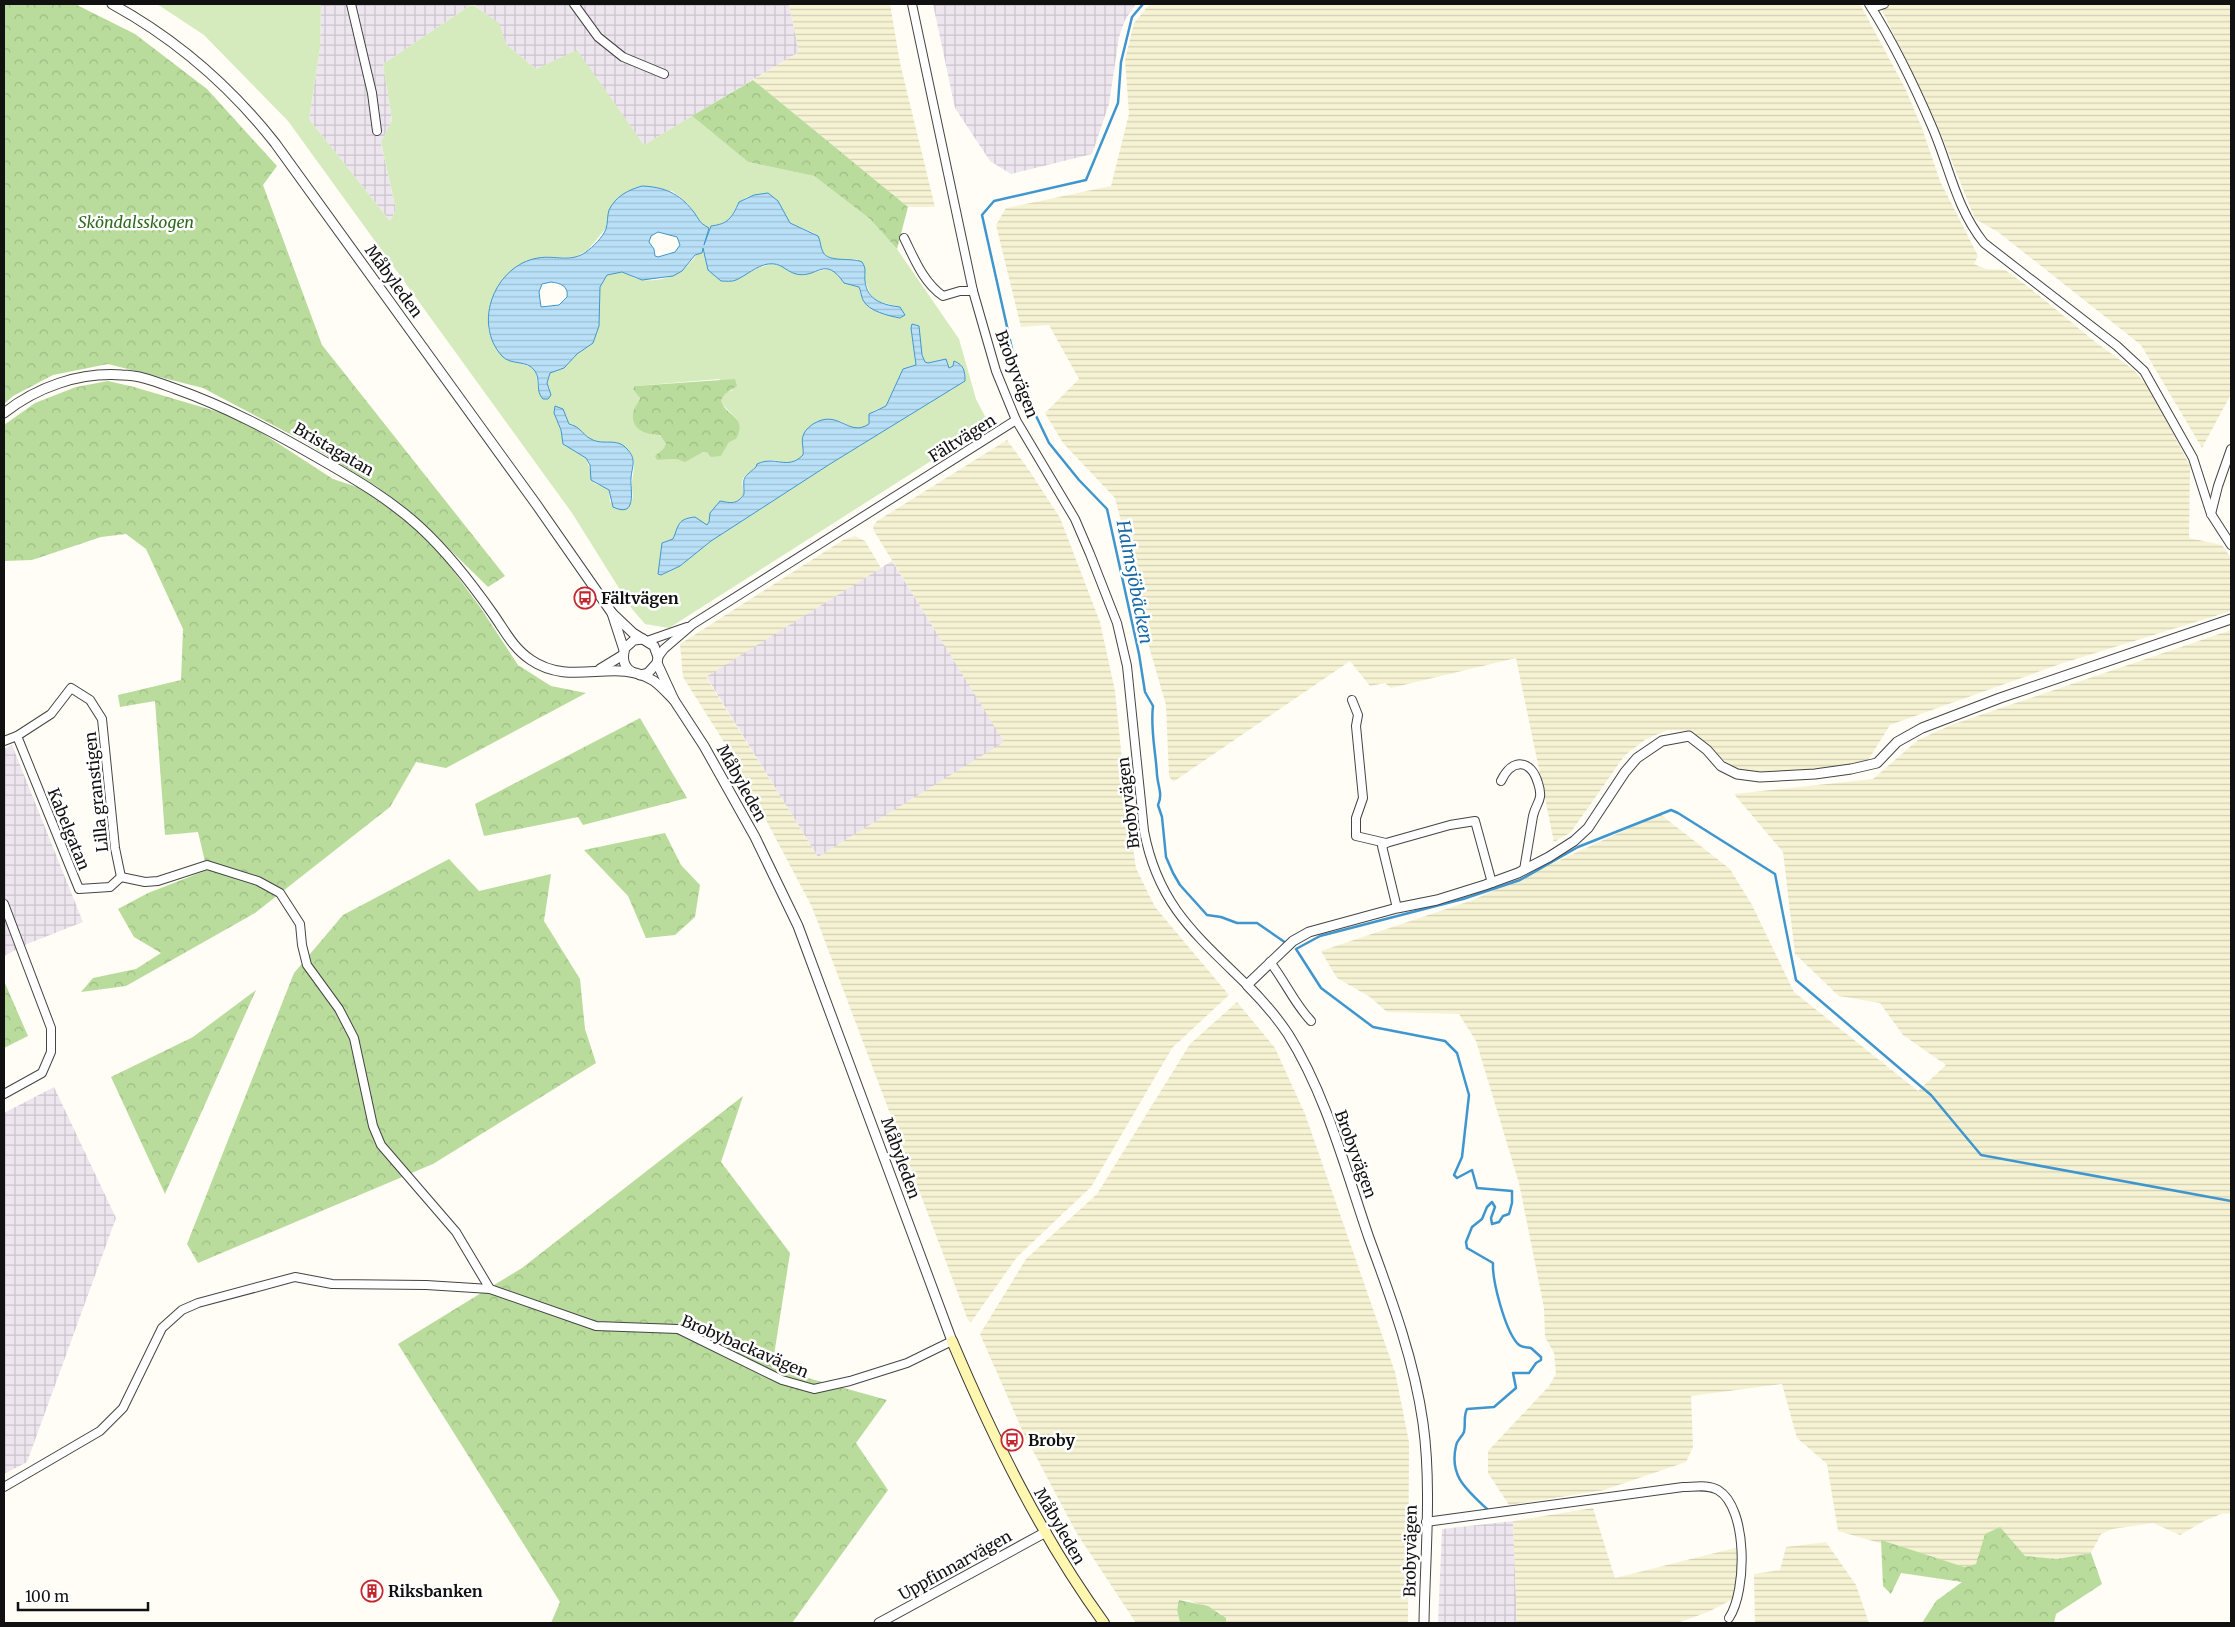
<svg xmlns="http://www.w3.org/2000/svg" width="2235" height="1627" font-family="Merriweather,serif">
<defs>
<pattern id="industrial-grid" width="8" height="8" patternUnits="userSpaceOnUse" patternTransform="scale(1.25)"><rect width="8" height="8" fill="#eee6ef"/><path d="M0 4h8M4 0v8" fill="none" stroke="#cbc4cc"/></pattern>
<pattern id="farmland-rules" width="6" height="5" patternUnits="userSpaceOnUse" patternTransform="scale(1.25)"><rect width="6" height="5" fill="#f6f3d4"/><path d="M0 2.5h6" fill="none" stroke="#d2cfb5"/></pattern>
<pattern id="forest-crowns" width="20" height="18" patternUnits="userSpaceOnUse" patternTransform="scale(1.25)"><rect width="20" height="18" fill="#b9dc9c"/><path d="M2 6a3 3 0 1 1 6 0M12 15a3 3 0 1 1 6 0" fill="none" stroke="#9ebc85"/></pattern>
<pattern id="water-rules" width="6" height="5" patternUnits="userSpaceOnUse" patternTransform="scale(1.25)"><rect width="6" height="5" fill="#b9e0f7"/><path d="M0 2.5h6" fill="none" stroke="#9ebfd3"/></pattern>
</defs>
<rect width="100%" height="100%" fill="#fffdf5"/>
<g fill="url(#industrial-grid)">
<path d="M 321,4 L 472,4 L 383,64 L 392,120 L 381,143 L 396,210 L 390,221 L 309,119 L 320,48 Z"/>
<path d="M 473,4 L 789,4 L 799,52 L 644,145 L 577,51 L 536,69 L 506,44 L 498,23 Z"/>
<path d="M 933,4 L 1136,4 L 1125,20 L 1119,37 L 1109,104 L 1092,154 L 1011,174 L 990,161 L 955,108 Z"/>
<path d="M 892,561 L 1005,742 L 818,857 L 706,676 Z"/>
<path d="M 12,745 L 83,922 L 27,944 L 4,956 L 4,749 Z"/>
<path d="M 54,1087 L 116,1218 L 27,1462 L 4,1474 L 4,1113 Z"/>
<path d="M 1513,1521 L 1517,1623 L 1438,1623 L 1442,1529 Z"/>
</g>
<g fill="url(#farmland-rules)">
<path d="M 789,4 L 890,4 L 900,63 L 935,207 L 908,207 L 753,80 L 799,52 Z"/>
<path d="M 1150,4 L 1860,4 L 1905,88 L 1922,128 L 1940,181 L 1978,256 L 1974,264 L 1986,269 L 2005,270 L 2030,288 L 2094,341 L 2134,370 L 2151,391 L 2190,466 L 2189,538 L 2222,545 L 2231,558 L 2231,611 L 2063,663 L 1890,725 L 1867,762 L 1807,772 L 1738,771 L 1706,746 L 1691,731 L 1668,730 L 1646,739 L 1625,755 L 1571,832 L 1554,842 L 1516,658 L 1391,688 L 1385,683 L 1370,686 L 1350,661 L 1173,782 L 1169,776 L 1166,705 L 1144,629 L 1132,563 L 1115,498 L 1063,443 L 1045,413 L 1079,379 L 1049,325 L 1021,327 L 996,225 L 1006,208 L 1111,186 L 1129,114 L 1125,60 L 1134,23 Z"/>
<path d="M 1879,4 L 2231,4 L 2231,394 L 2202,448 L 2141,345 L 1998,232 L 1975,219 L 1938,127 Z"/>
<path d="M 1007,440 L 1029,470 L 1060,518 L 1100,622 L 1115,691 L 1127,809 L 1136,868 L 1155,907 L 1229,995 L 1172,1048 L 1091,1187 L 1017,1257 L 971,1322 L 968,1320 L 812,907 L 729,750 L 683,677 L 680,644 L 843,540 L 855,536 L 865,541 L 881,568 L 706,677 L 818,857 L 1004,742 L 874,531 L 873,526 L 877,521 Z"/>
<path d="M 2231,630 L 2231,1513 L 2221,1514 L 2204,1521 L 2180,1535 L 2153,1523 L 2113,1529 L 2101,1534 L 2091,1553 L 2057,1559 L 2025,1556 L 1985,1534 L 1977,1564 L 1963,1567 L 1838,1531 L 1827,1464 L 1797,1438 L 1782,1384 L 1691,1396 L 1693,1447 L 1686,1462 L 1604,1490 L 1509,1505 L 1488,1473 L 1488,1451 L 1549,1386 L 1556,1374 L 1554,1353 L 1545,1337 L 1544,1308 L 1519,1183 L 1476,1041 L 1459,1014 L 1387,1012 L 1370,997 L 1337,978 L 1321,951 L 1473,900 L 1660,814 L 1730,869 L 1752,905 L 1794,992 L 1918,1091 L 1946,1065 L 1903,1035 L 1880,1003 L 1839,996 L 1795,954 L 1783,852 L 1734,794 L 1873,779 L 1918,740 L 1951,725 Z"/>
<path d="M 1237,1002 L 1275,1048 L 1305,1114 L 1395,1372 L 1409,1442 L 1408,1623 L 1226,1623 L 1225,1618 L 1219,1612 L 1188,1600 L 1180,1600 L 1177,1610 L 1180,1623 L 1136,1623 L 1076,1532 L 1023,1432 L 980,1334 L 1026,1259 L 1097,1194 L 1190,1044 Z"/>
<path d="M 1593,1508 L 1615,1578 L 1739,1547 L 1735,1598 L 1708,1612 L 1677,1623 L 1517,1623 L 1513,1521 Z"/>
<path d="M 1826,1542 L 1856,1585 L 1869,1623 L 1755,1623 L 1754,1574 L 1780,1570 L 1786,1547 Z"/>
</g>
<path fill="#d5ebbd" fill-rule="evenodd" d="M 157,4 L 321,4 L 320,48 L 309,119 L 390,221 L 396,210 L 381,142 L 392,120 L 383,64 L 472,4 L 499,23 L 506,44 L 536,69 L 577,50 L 644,145 L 692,116 L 748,162 L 814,176 L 870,219 L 897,249 L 959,339 L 976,399 L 989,424 L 669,628 L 645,624 L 632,609 L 572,513 L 288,121 L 204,35 ZM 672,191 C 692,206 700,213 699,239 C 699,243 700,251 697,254 C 685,272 667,282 644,280 C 628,279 626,267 607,275 L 600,287 L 599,326 L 593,343 L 577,354 L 564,368 L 550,373 L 547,383 L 550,389 L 538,390 L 536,373 L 533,368 L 502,356 L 493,341 L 488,329 L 491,301 L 511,272 L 519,266 L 538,258 L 575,257 L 588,250 L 606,228 L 609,210 L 621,195 ZM 768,193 L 781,207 L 790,223 L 814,233 L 820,240 L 823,254 L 827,256 L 838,260 L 857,259 L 871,296 L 876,301 L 900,307 L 894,317 L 872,309 L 863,300 L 859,287 L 850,285 L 835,272 L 828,269 L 802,275 L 792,273 L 780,265 L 774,263 L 758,268 L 735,280 L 721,281 L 711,227 C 739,222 727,212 744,199 C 750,195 760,195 768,193 ZM 911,328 L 925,362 L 928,363 L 945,359 L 949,368 L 953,366 L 965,372 L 965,381 L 830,464 L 711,541 L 680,566 L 662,575 L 658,574 L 662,543 L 673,539 L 676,532 L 707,525 L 709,522 L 710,513 L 726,502 L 731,504 L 737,502 L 744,494 L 742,482 L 743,478 C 750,473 758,462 766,461 C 783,457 787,471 803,456 L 803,443 L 840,421 C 848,425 862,434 869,424 C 871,421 872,415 873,411 L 886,406 L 903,369 L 916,365 ZM 719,379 L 733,390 L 725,393 L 721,400 L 722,404 L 737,419 L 736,439 L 729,441 L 721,456 L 703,452 L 677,459 L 657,460 L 659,452 C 668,447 667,441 659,435 L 652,435 L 633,413 L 640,398 L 635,386 ZM 566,415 L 569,424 C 579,429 582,434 591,439 C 603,447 629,440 633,458 C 636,468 631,478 632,489 C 634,500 632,506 621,509 L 610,502 L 609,490 L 594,483 L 586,458 L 563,444 L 561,430 L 555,416 Z"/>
<g fill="url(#forest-crowns)">
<path d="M 4,4 L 75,4 L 135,34 L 207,89 L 277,166 L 263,185 L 322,345 L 505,576 L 488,587 L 434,534 L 376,486 L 303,441 L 203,388 L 108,364 L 53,375 L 13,396 L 4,404 Z"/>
<path d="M 753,80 L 908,207 L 897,249 L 870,219 L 814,176 L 748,162 L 692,116 Z"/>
<path d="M 735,379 L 737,386 L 725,394 L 721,400 C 724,416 749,416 736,439 L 729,442 L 721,456 L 711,457 L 708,453 L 703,452 L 685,462 L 677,459 L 657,460 L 655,456 L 664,448 L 666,444 L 660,435 C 647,435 631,430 633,414 C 633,409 638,403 640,398 L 633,389 L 635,386 Z"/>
<path d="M 108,381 L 134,387 L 239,418 L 333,479 L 372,492 L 432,542 L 480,607 L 518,665 L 551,686 L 586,693 L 446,768 L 416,762 L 390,807 L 255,913 L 126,986 L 81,992 L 93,978 L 136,969 L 161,953 L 134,937 L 118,909 L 148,893 L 207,870 L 198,832 L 165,835 L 155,701 L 120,707 L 118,695 L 181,680 L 183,629 L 146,549 L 126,534 L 101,537 L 32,560 L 4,561 L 4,425 L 35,403 L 76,387 Z"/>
<path d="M 640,718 L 687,798 L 583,825 L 578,817 L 484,836 L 475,804 Z"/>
<path d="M 665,833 L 681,865 L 700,885 L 695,917 L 675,935 L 646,938 L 628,896 L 584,850 Z"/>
<path d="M 449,859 L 479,891 L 551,874 L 544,921 L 580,979 L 585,1029 L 596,1063 L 433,1164 L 198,1263 L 187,1244 L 294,973 L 343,915 Z"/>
<path d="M 4,981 L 28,1036 L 4,1048 Z"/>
<path d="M 256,990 L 165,1194 L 111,1077 L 193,1037 Z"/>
<path d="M 743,1096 L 721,1162 L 790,1253 L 772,1368 L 887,1400 L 856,1443 L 888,1490 L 792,1623 L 551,1623 L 560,1602 L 398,1344 L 522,1268 Z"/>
<path d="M 2000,1527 L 2025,1556 L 2057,1559 L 2091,1553 L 2102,1584 L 2056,1614 L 2054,1623 L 1922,1623 L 1936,1601 L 1962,1582 L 1901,1573 L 1891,1594 L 1883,1586 L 1881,1540 L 1964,1567 L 1976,1564 L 1985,1534 Z"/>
<path d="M 1179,1600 L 1208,1606 L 1226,1618 L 1226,1623 L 1180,1623 L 1177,1610 Z"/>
</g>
<g fill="url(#water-rules)" stroke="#3f96cf" fill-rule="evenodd">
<path d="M 642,186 C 664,187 679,193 693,211 C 700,220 698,222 709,228 L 704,245 L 711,226 C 728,224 732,218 739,202 L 754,195 L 768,193 L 778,201 L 790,223 L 818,236 C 821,241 820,247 823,252 C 828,263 852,257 862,262 C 867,269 864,273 865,281 C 867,301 884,305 900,307 L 905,315 L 900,318 C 889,316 868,311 863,300 C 861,296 861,291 859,287 L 844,283 C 824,254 818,279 796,274 C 785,271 781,262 768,264 C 756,266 747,275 736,280 C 732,282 725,281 721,281 L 708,270 L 703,248 L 702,253 L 695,255 L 682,271 L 673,276 L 642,280 L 622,272 L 607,275 L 600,287 L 599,326 L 593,343 L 577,354 L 564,368 L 550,373 L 547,383 L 551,395 L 548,399 L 543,399 C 535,391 541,380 535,371 C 527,359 511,366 502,356 C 472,323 495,265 538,258 C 555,255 571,263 586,252 C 593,247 603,237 606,229 C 608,223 607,216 609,210 C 616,196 628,190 642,186 ZM 658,232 L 677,237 L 680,245 L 675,252 L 658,257 L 655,256 L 654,249 L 649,242 L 651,236 ZM 551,282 C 560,283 569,286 567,297 L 559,305 L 541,307 L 539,292 L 542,284 Z"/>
<path d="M 912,324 L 919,326 L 922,355 L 925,362 L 928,363 L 946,359 L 949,368 L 953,366 L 954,361 C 964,365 965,371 965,381 L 830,464 L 711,541 L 680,566 L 661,575 L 658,574 L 662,543 L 673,539 C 679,525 677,519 695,517 L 707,525 L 709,522 L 710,513 L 720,501 C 731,503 737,505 744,494 C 744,476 741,480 756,467 L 757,464 C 776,455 787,471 803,455 C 804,449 801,442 803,436 C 805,430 809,427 813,424 C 839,408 848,438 869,424 L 869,414 L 886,406 L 903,369 L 916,365 L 911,328 Z"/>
<path d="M 555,406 L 563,409 L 569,424 C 572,425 576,426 579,429 C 583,432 586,437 591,439 C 603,446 617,437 627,449 C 637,459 632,466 631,478 C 630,489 638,519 613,507 L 609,490 L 591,480 L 590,465 L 586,458 L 563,444 L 561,430 L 554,413 Z"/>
</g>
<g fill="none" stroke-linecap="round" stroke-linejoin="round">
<g stroke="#3f96cf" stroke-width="2.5">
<path d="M 1143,4 L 1132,17 L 1121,62 L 1118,103 L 1086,180 L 994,201 L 982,215 L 1016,367 L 1015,381 L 1027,397 L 1049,443 L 1079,480 L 1107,509 L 1139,654 L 1145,692 L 1153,706 C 1150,729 1156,753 1157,775 C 1158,787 1163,794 1158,805 L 1162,817 L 1166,857 L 1173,873 L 1180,885 L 1207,915 L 1221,917 L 1237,923 L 1257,923 L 1286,943"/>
<path d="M 1487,1509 C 1466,1489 1449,1476 1456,1446 C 1457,1440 1462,1437 1464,1432 C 1466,1424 1463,1417 1467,1409 L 1494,1407 L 1516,1388 L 1513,1373 L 1529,1373 L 1536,1363 L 1541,1360 L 1541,1357 L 1531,1348 C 1526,1347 1521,1348 1517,1343 C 1505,1329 1492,1281 1493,1263 L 1467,1248 L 1466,1242 L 1472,1227 L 1482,1219 L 1487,1207 L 1492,1202 L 1495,1207 L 1491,1218 L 1492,1224 L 1499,1222 L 1503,1216 L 1509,1214 L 1512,1203 L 1512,1191 L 1477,1188 L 1472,1170 L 1457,1178 L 1454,1175 L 1462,1157 L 1469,1095 L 1457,1053 L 1445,1041 L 1373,1027 L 1321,988 L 1296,949 L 1320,936 L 1463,899 L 1520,880 L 1578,847 L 1671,810 L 1678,813 L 1775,874 L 1796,980 L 1931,1095 L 1981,1155 L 2231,1201"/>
</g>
<g stroke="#444" stroke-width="10">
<g id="minor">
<path d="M 351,4 L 372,93 L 377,131"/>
<path d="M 574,4 L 598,37 L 623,57 L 664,74"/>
<path d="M 912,4 L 973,291 L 996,371 L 1016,420 L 1075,519 L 1090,554 L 1117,623 L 1127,666 L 1144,831 C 1158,905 1196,935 1247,985"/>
<path d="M 1869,4 C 1894,43 1915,87 1933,129 C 1950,169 1956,208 1984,243 L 2117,346 L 2144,371 L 2193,458 L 2211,514 L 2231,545"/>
<path d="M 1872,8 L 1884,4"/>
<path d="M 904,238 C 914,258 923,282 943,296 L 960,291 L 973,291"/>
<path d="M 2211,514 L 2218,486 L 2231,449"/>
<path d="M 647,641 L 687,627"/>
<path d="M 658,657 L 664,649 L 693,624 L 1016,420"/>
<path d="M 1352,700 L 1358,715 L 1356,726 L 1363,798 L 1356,818 L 1356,836 L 1386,843"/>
<path d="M 17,736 L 79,889 L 110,887 L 121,877"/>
<path d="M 4,741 L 17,736 L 51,714 L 71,688 L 90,700 L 102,719 L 115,848 L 121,877"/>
<path d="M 1501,781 C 1512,758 1531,759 1538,783 C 1544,801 1536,802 1533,816 C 1530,834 1527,852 1524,870"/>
<path d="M 121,877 L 145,882 L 158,881 L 207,865 L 258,881 L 280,893 L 300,924 L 302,945 L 307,965 L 339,1009 L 354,1038 L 373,1126 L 381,1145 L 456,1232 L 490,1289"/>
<path d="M 4,904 L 51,1028 L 51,1052 L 42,1073 L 4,1094"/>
<path d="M 1397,908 L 1382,846 L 1386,843 L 1450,825 L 1475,821 L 1492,883"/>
<path d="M 1270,962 C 1285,981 1294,1003 1311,1021"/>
<path d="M 4,1487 L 100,1431 L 123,1408 L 162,1328 L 182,1310 L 198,1303 L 295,1277 L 332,1284 L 426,1285 L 490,1289 L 596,1326 L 678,1329 L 782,1380 L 814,1389 L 850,1381 L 907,1363 L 952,1341"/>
<path d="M 1426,1522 L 1683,1487 C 1694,1487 1708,1484 1718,1490 C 1748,1508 1747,1591 1729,1618"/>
</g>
</g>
<g stroke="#444" stroke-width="11">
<g id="tertiary">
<path d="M 112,4 C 176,39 230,86 275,143 L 536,504 L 612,613 L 633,633 L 654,646 L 658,657 L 657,663 L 648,673 L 640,675"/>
<path d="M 4,413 C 37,387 79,372 122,375 C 141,375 159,383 176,389 C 227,407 273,432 320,459 C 355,479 391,500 421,528 C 449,554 472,584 493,614 C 505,631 513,648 531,660 C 572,688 616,656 654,681 C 661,686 668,694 674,700"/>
<path d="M 612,613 L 624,650"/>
<path d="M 657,663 L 674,700 L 704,746 L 755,837 L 798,926 L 952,1341"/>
<path d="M 600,669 L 623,655"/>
<path d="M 632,672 C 623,666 622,658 625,648 L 634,640 L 643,639"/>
<path d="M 879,1623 L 1046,1532"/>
<path d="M 1424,1623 C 1425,1557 1432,1488 1423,1423 C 1414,1359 1391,1298 1369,1238 C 1346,1171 1326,1094 1288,1034 C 1276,1016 1262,1000 1247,985 L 1293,941 L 1309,932 L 1397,908 L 1437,900 L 1485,885 L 1518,873 L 1549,857 L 1574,841 L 1588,828 L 1625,772 L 1637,758 L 1662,741 L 1689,736 L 1707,750 L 1721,766 L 1737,774 L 1760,777 L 1815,774 L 1851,769 L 1877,763 L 1897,742 L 1922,728 L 2000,698 L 2231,619"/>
</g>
</g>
<g stroke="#333" stroke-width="12">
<path id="secondary" d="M 952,1341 C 994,1440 1041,1536 1104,1623"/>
</g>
<use href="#minor" stroke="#fff" stroke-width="8"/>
<use href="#tertiary" stroke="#fff" stroke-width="9"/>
<use href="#secondary" stroke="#fff6b0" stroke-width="10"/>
</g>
<defs>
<g id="bus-ring" transform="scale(1.125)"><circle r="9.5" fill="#fff" stroke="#c4262e" stroke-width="1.5"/><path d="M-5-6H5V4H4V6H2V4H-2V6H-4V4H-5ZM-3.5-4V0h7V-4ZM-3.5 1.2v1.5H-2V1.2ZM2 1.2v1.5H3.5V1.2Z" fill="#c4262e"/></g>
<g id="building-ring" transform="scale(1.125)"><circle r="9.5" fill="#fff" stroke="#c4262e" stroke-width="1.5"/><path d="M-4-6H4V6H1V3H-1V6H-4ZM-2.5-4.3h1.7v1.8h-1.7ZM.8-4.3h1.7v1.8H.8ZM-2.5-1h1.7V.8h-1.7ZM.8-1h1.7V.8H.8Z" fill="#c4262e"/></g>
</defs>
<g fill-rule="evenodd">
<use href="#bus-ring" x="585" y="598"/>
<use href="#bus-ring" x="1012" y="1440"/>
<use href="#building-ring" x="372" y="1591"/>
</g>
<g text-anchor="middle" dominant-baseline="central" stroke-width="5" stroke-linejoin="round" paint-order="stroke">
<g font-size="16" font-style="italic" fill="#2f6b1f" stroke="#fff">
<text x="136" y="222">Sköndalsskogen</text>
</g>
<g font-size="16" fill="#111" stroke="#fff">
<text transform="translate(394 281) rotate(54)">Måbyleden</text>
<text transform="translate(1017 374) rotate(69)">Brobyvägen</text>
<text transform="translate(962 438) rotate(-32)">Fältvägen</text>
<text transform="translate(334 449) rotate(30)">Bristagatan</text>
<text transform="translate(742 783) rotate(61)">Måbyleden</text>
<text transform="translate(96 792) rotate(-96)">Lilla granstigen</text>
<text transform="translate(1128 803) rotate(-97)">Brobyvägen</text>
<text transform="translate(69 829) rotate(68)">Kabelgatan</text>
<text transform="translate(1356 1154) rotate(70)">Brobyvägen</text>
<text transform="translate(901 1158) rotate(70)">Måbyleden</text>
<text transform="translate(745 1346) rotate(23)">Brobybackavägen</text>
<text transform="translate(1060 1526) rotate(60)">Måbyleden</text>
<text transform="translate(1410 1551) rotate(-89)">Brobyvägen</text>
<text transform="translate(955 1565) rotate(-29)">Uppfinnarvägen</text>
</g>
<g font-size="16" font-weight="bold" fill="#111" stroke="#fff" text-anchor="start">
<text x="601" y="598">Fältvägen</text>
<text x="1028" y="1440">Broby</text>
<text x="388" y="1591">Riksbanken</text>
</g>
<g font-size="18" font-style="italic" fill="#1768a6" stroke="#fff">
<text transform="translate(1135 582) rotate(79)">Halmsjöbäcken</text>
</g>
</g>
<rect width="2235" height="1627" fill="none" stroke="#111111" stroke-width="10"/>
<path d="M18 1602v8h130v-8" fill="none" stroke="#111111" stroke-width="2.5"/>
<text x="25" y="1602" font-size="15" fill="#111111" stroke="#ffffff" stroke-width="4" paint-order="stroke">100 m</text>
</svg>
